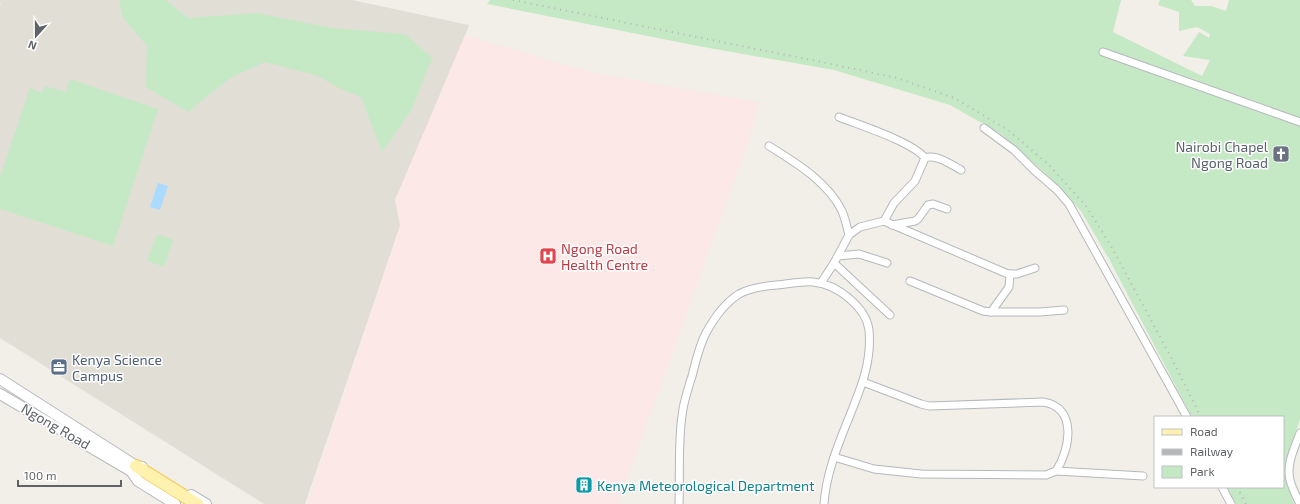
<svg xmlns="http://www.w3.org/2000/svg" width="1300" height="504" font-family="'Exo 2',sans-serif">
<rect width="100%" height="100%" fill="#f1efe8"/>
<path fill="#e1ded6" d="M 0,0 L 352,0 L 469,25 L 305,504 L 264,504 L 0,338 L 0,6 L 1,3 L 0,4 Z"/>
<path fill="#fce8e6" d="M 465,35 L 594,73 L 759,102 L 748,142 L 618,504 L 307,504 L 400,225 L 395,200 Z"/>
<g fill="#c5e8c5">
<path d="M 119,0 L 166,0 L 188,18 L 257,13 L 332,28 L 405,34 L 432,58 L 412,109 L 382,152 L 361,97 L 339,88 L 318,76 L 265,62 L 230,78 L 188,112 L 146,87 L 147,46 L 123,18 Z"/>
<path d="M 490,0 L 1121,0 L 1113,32 L 1202,76 L 1210,60 L 1183,56 L 1199,32 L 1209,38 L 1210,34 L 1197,27 L 1179,31 L 1179,12 L 1158,5 L 1160,0 L 1191,0 L 1195,6 L 1211,6 L 1226,11 L 1229,0 L 1300,0 L 1300,419 L 1286,462 L 1286,480 L 1294,504 L 1235,504 L 1227,487 L 1283,487 L 1283,417 L 1192,417 L 1109,259 L 1081,211 L 1045,173 L 1001,134 L 950,105 L 834,70 L 698,46 L 487,4 Z"/>
<path d="M 70,79 L 158,109 L 113,246 L 0,209 L 0,177 L 30,88 L 42,93 L 45,86 L 66,92 Z"/>
<path d="M 157,234 L 173,240 L 164,267 L 147,261 Z"/>
</g>
<path fill="#aadaff" d="M 158,183 L 168,186 L 160,210 L 150,207 Z"/>
<g fill="none" stroke-linecap="round" stroke-linejoin="round">
<g stroke="#b5b8bc" stroke-width="9">
<g id="minor">
<path d="M 1103,52 L 1300,122"/>
<path d="M 839,117 C 859,125 913,142 925,158"/>
<path d="M 984,128 L 1014,150 L 1034,170 L 1057,190 L 1069,204 L 1187,417"/>
<path d="M 769,146 C 796,163 827,181 842,211 C 845,218 847,227 849,235"/>
<path d="M 884,221 L 894,203 L 915,181 L 925,158 C 937,154 950,164 961,170"/>
<path d="M 892,225 L 915,221 L 918,219 L 928,205 L 933,204 L 947,209"/>
<path d="M 838,256 L 859,254 L 887,263"/>
<path d="M 834,263 L 890,315"/>
<path d="M 910,281 L 983,311 L 991,312 L 1009,287 L 1010,274"/>
<path d="M 821,283 L 834,263 L 849,235 L 860,227 L 884,221 L 1008,274 L 1017,274 L 1035,268"/>
<path d="M 991,312 L 1040,312 L 1064,310"/>
<path d="M 834,457 L 874,469 L 921,474 L 1046,475 L 1056,471 C 1070,450 1078,407 1043,402 L 929,406 L 921,404 L 863,382"/>
<path d="M 1056,471 L 1143,476"/>
<path d="M 1222,487 L 1231,504"/>
<path d="M 679,504 C 680,476 678,443 682,416 C 683,403 688,389 692,376 C 696,361 699,346 706,333 C 714,318 725,303 739,294 C 750,288 765,286 777,285 C 789,284 802,281 813,282 C 837,284 866,307 869,330 C 872,364 860,390 848,420 C 837,447 826,475 824,504"/>
<path d="M 1300,504 C 1296,496 1292,488 1290,480 C 1286,464 1295,447 1300,433"/>
</g>
</g>
<g stroke="#b6babf" stroke-width="12">
<g id="secondary">
<path d="M 0,379 L 136,466 L 142,467"/>
<path d="M 0,394 L 131,471 L 138,481 L 175,504"/>
<path d="M 191,495 L 206,504"/>
</g>
</g>
<g stroke="#f2c960" stroke-width="14">
<path id="primary" d="M 136,466 L 197,504"/>
</g>
<use href="#minor" stroke="#fff" stroke-width="7"/>
<use href="#secondary" stroke="#fff" stroke-width="10"/>
<use href="#primary" stroke="#fff2af" stroke-width="12"/>
<g stroke="#b6b7b8" stroke-width="2" stroke-dasharray="1 5" stroke-linecap="butt">
<path d="M 513,0 L 826,63 L 897,78 L 954,98 L 1008,130 L 1049,165 L 1086,206 L 1111,246 L 1173,361 L 1201,417"/>
<path d="M 1237,487 L 1246,504"/>
</g>
</g>
<defs>
<g id="church-square" transform="scale(0.9)"><rect x="-9" y="-9" width="18" height="18" rx="4" fill="#6b7280" stroke="#fff"/><path d="M-1.2-6h2.4v3.5h3.3v2.4h-3.3V6h-2.4V-.1h-3.3v-2.4h3.3Z" fill="#fff"/></g>
<g id="hospital-square" transform="scale(0.9)"><rect x="-9" y="-9" width="18" height="18" rx="4" fill="#e0444e" stroke="#fff"/><path d="M-5-5h3v3.5h4V-5h3V5h-3V1.5h-4V5h-3Z" fill="#fff"/></g>
<g id="office-square" transform="scale(0.9)"><rect x="-9" y="-9" width="18" height="18" rx="4" fill="#5c6f8a" stroke="#fff"/><path d="M-6-3h4V-5.5h4V-3h4V5H-6ZM-1-4.5V-3h2v-1.5ZM-6 0V1H6V0Z" fill="#fff"/></g>
<g id="building-square" transform="scale(0.9)"><rect x="-9" y="-9" width="18" height="18" rx="4" fill="#0f9aa8" stroke="#fff"/><path d="M-4-6H4V6H1V3H-1V6H-4ZM-2.5-4.3h1.7v1.8h-1.7ZM.8-4.3h1.7v1.8H.8ZM-2.5-1h1.7V.8h-1.7ZM.8-1h1.7V.8H.8Z" fill="#fff"/></g>
</defs>
<g fill-rule="evenodd">
<use href="#church-square" x="1281" y="154"/>
<use href="#hospital-square" x="548" y="256"/>
<use href="#office-square" x="59" y="367"/>
<use href="#building-square" x="584" y="485"/>
</g>
<g text-anchor="middle" dominant-baseline="central" stroke-width="3" stroke-linejoin="round" paint-order="stroke">
<g font-size="14" fill="#5b616d" stroke="#fff" text-anchor="end">
<text x="1268" y="146">Nairobi Chapel<tspan x="1268" dy="16">Ngong Road</tspan></text>
</g>
<g font-size="14" fill="#be3a42" stroke="#fff" text-anchor="start">
<text x="561" y="248">Ngong Road<tspan x="561" dy="16">Health Centre</tspan></text>
</g>
<g font-size="14" fill="#4e5e75" stroke="#fff" text-anchor="start">
<text x="72" y="359">Kenya Science<tspan x="72" dy="16">Campus</tspan></text>
</g>
<g font-size="14" fill="#5f6368" stroke="#fff">
<text transform="translate(56 426) rotate(30)">Ngong Road</text>
</g>
<g font-size="14" fill="#0d838f" stroke="#fff" text-anchor="start">
<text x="597" y="485">Kenya Meteorological Department</text>
</g>
</g>
<rect x="1154" y="416" width="130" height="72" fill="#ffffff" stroke="#bfc1c3"/>
<rect x="1162" y="429" width="20" height="6" fill="#fff2af" stroke="#bfc1c3"/>
<text x="1190" y="436" font-size="12" fill="#5f6368">Road</text>
<rect x="1162" y="449" width="20" height="6" fill="#b6b7b8" stroke="#bfc1c3"/>
<text x="1190" y="456" font-size="12" fill="#5f6368">Railway</text>
<rect x="1162" y="466" width="20" height="12" fill="#c5e8c5" stroke="#bfc1c3"/>
<text x="1190" y="476" font-size="12" fill="#5f6368">Park</text>
<g transform="translate(36 36) rotate(201)" stroke="#ffffff" stroke-width="3" paint-order="stroke">
<path d="M0-3L7 15L0 10L-7 15Z" fill="#5f6368"/>
<text y="-6" font-size="11" font-weight="bold" text-anchor="middle" fill="#5f6368">N</text>
</g>
<path d="M18 480v6h103v-6" fill="none" stroke="#5f6368" stroke-width="2"/>
<text x="24" y="480" font-size="12" fill="#5f6368" stroke="#ffffff" stroke-width="3" paint-order="stroke">100 m</text>
</svg>
